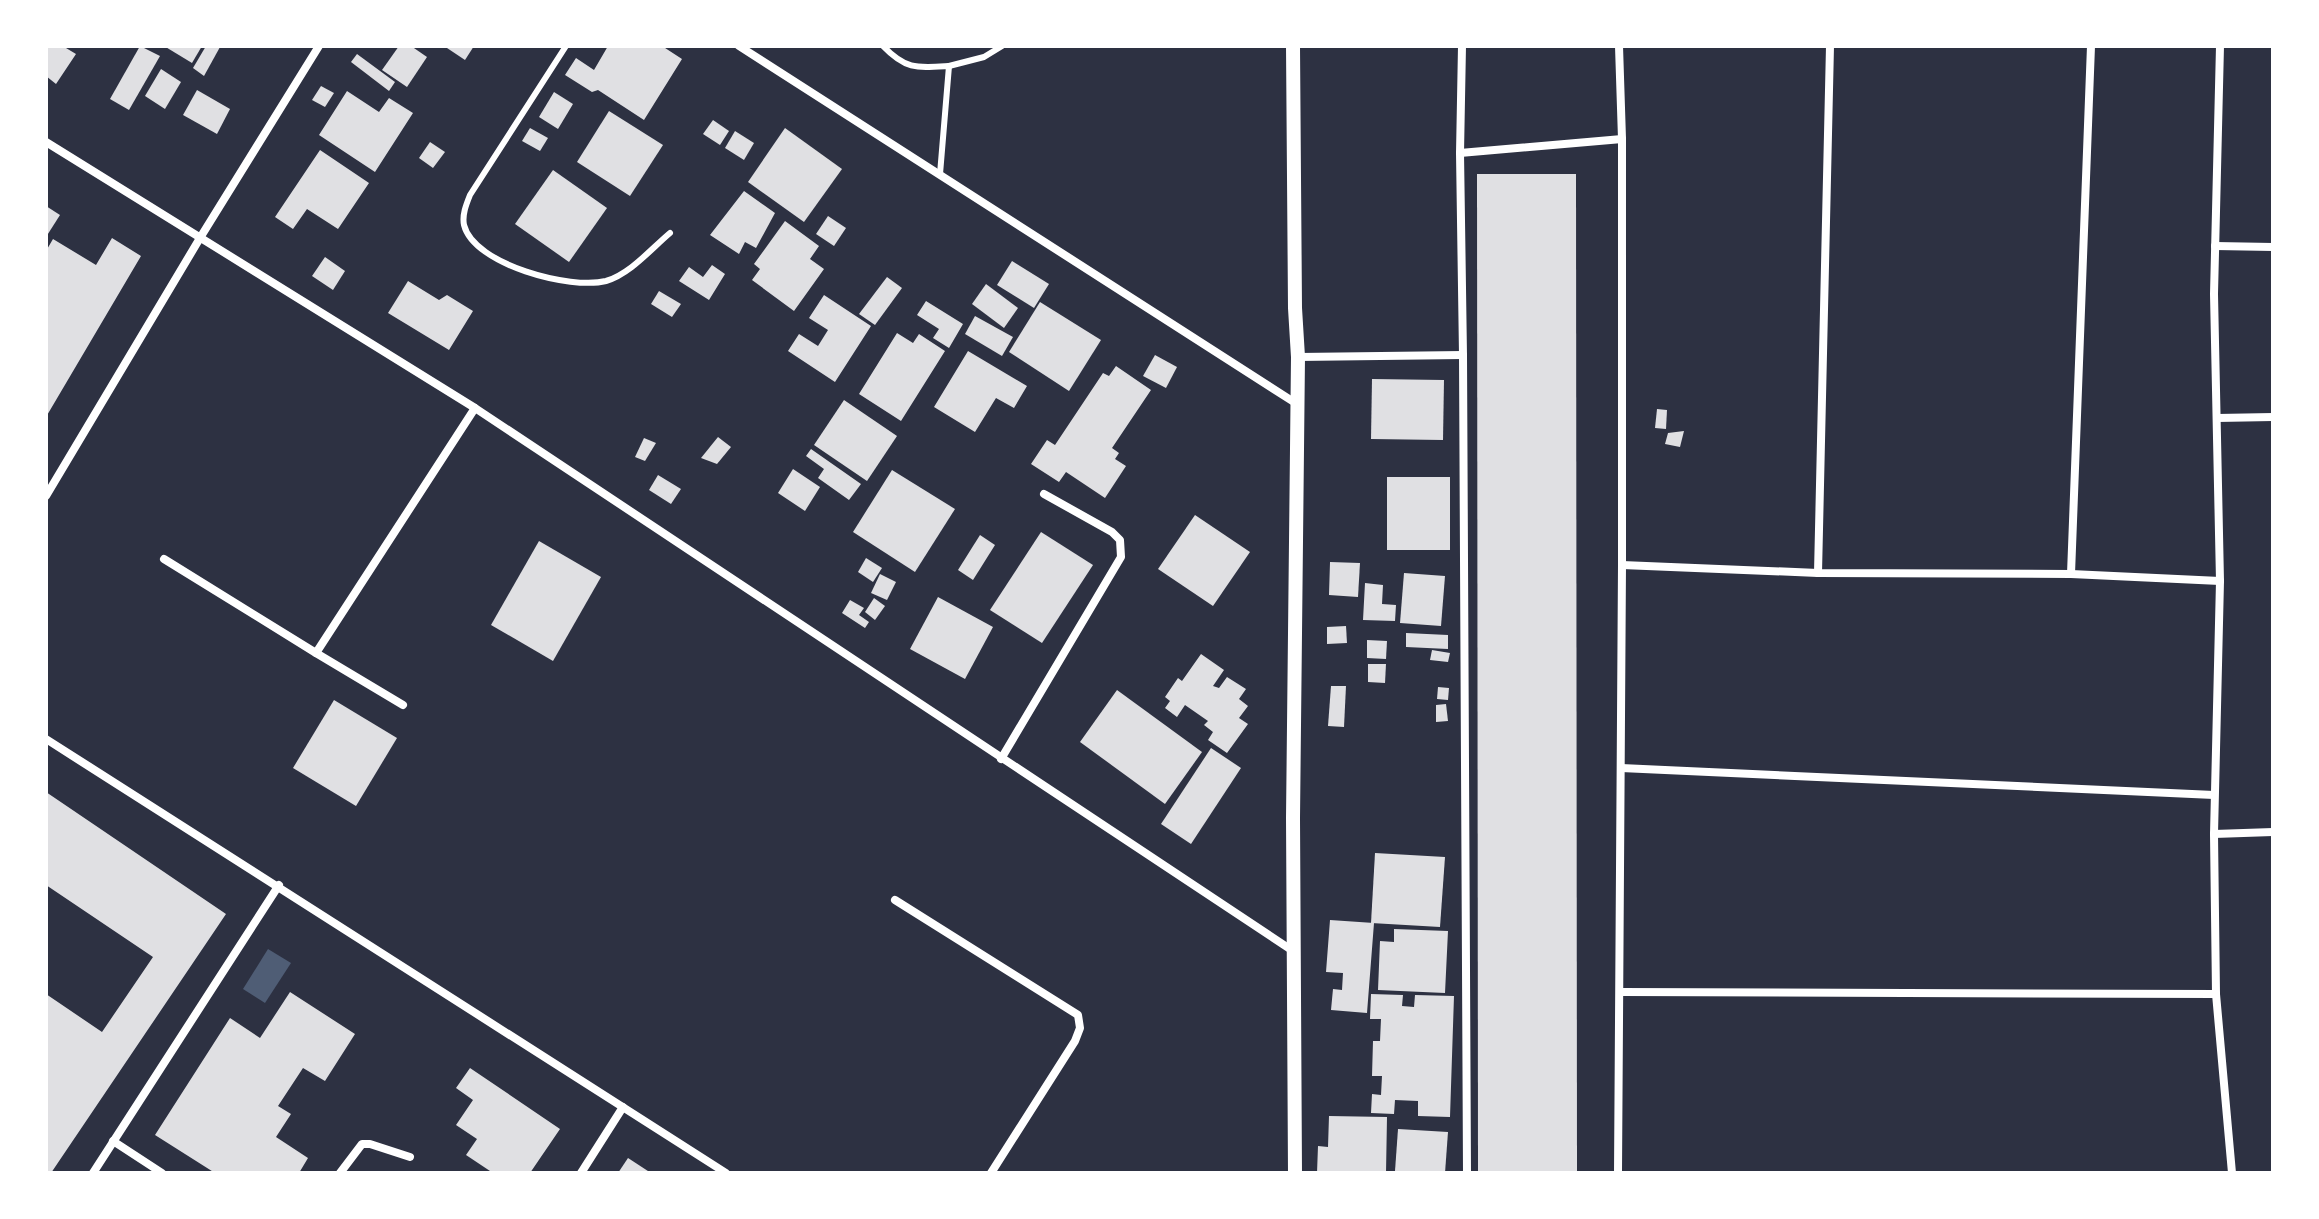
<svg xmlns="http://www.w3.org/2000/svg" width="2319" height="1219" font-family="'Playfair Display',serif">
<rect width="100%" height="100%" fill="#2d3142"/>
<path fill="#4f5d75" d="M 268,949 L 291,963 L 265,1003 L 243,989 Z"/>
<g fill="#e0e0e3">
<path d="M 46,46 L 68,46 L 66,48 L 76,54 L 56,84 L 46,76 Z"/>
<path d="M 140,46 L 160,56 L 129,110 L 110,99 Z"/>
<path d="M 164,46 L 202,46 L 192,63 Z"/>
<path d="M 206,46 L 220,47 L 204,76 L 193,68 Z"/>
<path d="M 399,46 L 411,46 L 427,57 L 407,87 L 382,70 Z"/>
<path d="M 444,46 L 474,46 L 465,60 Z"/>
<path d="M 608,46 L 662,46 L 682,59 L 644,120 L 598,90 L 592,92 L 565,75 L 576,58 L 594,70 Z"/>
<path d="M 357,54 L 395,82 L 389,91 L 351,62 Z"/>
<path d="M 161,69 L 181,82 L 165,109 L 145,96 Z"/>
<path d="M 321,86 L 334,93 L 325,107 L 312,100 Z"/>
<path d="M 197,90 L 230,109 L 217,134 L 183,115 Z"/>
<path d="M 347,91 L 379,112 L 389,98 L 413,113 L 375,172 L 319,135 Z"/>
<path d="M 554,92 L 573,104 L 558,129 L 539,117 Z"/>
<path d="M 609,111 L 663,145 L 630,196 L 577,162 Z"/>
<path d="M 713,120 L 729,131 L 720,145 L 703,134 Z"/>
<path d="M 530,128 L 548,138 L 540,151 L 522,141 Z"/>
<path d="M 785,128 L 842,169 L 804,222 L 748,182 Z"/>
<path d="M 735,131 L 754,143 L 744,160 L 725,148 Z"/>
<path d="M 430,142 L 445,152 L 433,168 L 419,158 Z"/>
<path d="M 320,150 L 369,183 L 338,229 L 307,209 L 293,229 L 275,217 Z"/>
<path d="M 553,170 L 607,208 L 569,262 L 515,224 Z"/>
<path d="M 1477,174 L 1576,174 L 1577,1173 L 1478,1173 Z"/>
<path d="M 744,191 L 775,213 L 756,248 L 745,242 L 739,254 L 710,235 Z"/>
<path d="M 46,206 L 60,215 L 46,237 Z"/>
<path d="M 828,216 L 846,228 L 834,246 L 816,234 Z"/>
<path d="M 785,221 L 819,246 L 810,259 L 824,269 L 794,311 L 752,280 L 760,269 L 754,264 Z"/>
<path d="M 112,238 L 141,256 L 46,417 L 46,251 L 53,239 L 96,265 Z"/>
<path d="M 325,257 L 345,271 L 333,290 L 312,276 Z"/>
<path d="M 1012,261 L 1049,284 L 1034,308 L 997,285 Z"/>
<path d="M 712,265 L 725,274 L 709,300 L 679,281 L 689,267 L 703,277 Z"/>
<path d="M 887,277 L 902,288 L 875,325 L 859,314 Z"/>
<path d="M 408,281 L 439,300 L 447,295 L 473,311 L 449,350 L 388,313 Z"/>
<path d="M 986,284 L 1018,308 L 1004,328 L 972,304 Z"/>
<path d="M 659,291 L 681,304 L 672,317 L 651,304 Z"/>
<path d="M 824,295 L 871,326 L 835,382 L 788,351 L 799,334 L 818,346 L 828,330 L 809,318 Z"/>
<path d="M 926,301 L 963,324 L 949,348 L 933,338 L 939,329 L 917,315 Z"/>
<path d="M 1040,302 L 1101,340 L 1069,391 L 1009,352 Z"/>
<path d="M 975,316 L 1013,337 L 1002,356 L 965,334 Z"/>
<path d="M 897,333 L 913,343 L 919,334 L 945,351 L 901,421 L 859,394 Z"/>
<path d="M 968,351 L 1027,386 L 1014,408 L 996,398 L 975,432 L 934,407 Z"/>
<path d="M 1155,355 L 1177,367 L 1166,388 L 1143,376 Z"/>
<path d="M 1116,366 L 1151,390 L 1112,448 L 1119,453 L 1115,459 L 1126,466 L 1105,498 L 1066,472 L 1059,482 L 1031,464 L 1047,440 L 1055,445 L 1103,373 L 1109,376 Z"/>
<path d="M 1372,379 L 1444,380 L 1443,440 L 1371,439 Z"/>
<path d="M 844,400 L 897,436 L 867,481 L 814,445 Z"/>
<path d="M 1657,409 L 1667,410 L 1666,429 L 1655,428 Z"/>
<path d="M 1684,431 L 1680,447 L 1665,444 L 1668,433 Z"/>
<path d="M 718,437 L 731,447 L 717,464 L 701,458 Z"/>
<path d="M 644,438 L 656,443 L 645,461 L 635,457 Z"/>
<path d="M 811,449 L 861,484 L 849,500 L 818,478 L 824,469 L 806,456 Z"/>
<path d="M 793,469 L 820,487 L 805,511 L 778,493 Z"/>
<path d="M 892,470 L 955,509 L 915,572 L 853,532 Z"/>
<path d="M 658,475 L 681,489 L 671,504 L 649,490 Z"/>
<rect x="1387" y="477" width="63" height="73"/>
<path d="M 1195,515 L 1250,552 L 1213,606 L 1158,569 Z"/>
<path d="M 1041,532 L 1093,565 L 1042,643 L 990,610 Z"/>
<path d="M 980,535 L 995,545 L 973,580 L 958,570 Z"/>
<path d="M 539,541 L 601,577 L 553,661 L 491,625 Z"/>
<path d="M 866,558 L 882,568 L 873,582 L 858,572 Z"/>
<path d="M 1330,562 L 1360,563 L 1358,597 L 1329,595 Z"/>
<path d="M 1404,573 L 1445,576 L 1441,626 L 1400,623 Z"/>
<path d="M 880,574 L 896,582 L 887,600 L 871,593 Z"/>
<path d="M 1365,583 L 1383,585 L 1382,604 L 1396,605 L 1395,621 L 1363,620 Z"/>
<path d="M 938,597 L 993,627 L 965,679 L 910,649 Z"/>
<path d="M 874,598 L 885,606 L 875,620 L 865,612 Z"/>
<path d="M 850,600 L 864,608 L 859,615 L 869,622 L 865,628 L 842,613 Z"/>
<path d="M 1346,626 L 1347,643 L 1327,644 L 1327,627 Z"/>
<path d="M 1406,633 L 1448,635 L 1448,649 L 1406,647 Z"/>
<path d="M 1367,640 L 1387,641 L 1386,659 L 1367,658 Z"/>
<path d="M 1432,650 L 1450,653 L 1448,662 L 1430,660 Z"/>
<path d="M 1201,654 L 1224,670 L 1213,686 L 1219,688 L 1227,677 L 1246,689 L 1239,699 L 1248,706 L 1239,718 L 1248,724 L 1227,753 L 1208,740 L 1213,732 L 1204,725 L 1208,721 L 1185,705 L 1177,717 L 1165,708 L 1170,701 L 1165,697 L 1178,678 L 1182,681 Z"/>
<path d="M 1368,664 L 1386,664 L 1385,683 L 1368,682 Z"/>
<path d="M 1331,686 L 1346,686 L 1344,727 L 1328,726 Z"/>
<path d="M 1438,687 L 1449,688 L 1448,700 L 1437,699 Z"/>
<path d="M 1117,690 L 1202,752 L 1165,804 L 1080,742 Z"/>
<path d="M 334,700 L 397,738 L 356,806 L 293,768 Z"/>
<path d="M 1446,704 L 1448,721 L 1436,722 L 1436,705 Z"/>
<path d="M 1211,748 L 1241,768 L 1191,844 L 1161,824 Z"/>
<path d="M 46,792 L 226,914 L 51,1173 L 46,1173 L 46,994 L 102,1032 L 153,957 L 46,885 Z"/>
<path d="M 1375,853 L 1445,857 L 1440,927 L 1371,923 Z"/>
<path d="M 1330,920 L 1374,923 L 1367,1013 L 1331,1010 L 1333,989 L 1342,990 L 1343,973 L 1326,972 Z"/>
<path d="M 1394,929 L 1448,931 L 1445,993 L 1378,990 L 1380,941 L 1394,942 Z"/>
<path d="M 290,992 L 355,1034 L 325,1081 L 303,1068 L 278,1106 L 291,1114 L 276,1137 L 308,1158 L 299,1173 L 215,1173 L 155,1135 L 230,1018 L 260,1038 Z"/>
<path d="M 1371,994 L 1403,995 L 1402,1006 L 1414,1007 L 1415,995 L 1454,996 L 1450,1117 L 1418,1116 L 1418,1101 L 1395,1100 L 1394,1114 L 1371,1113 L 1372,1094 L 1381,1095 L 1382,1076 L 1372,1076 L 1373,1041 L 1380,1041 L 1381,1019 L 1370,1019 Z"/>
<path d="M 470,1068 L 560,1129 L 530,1173 L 493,1173 L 466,1155 L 477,1139 L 456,1125 L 473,1100 L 456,1088 Z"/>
<path d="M 1329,1116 L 1387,1117 L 1386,1173 L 1317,1173 L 1318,1146 L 1328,1147 Z"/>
<path d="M 1398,1129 L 1448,1132 L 1445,1173 L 1395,1171 Z"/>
<path d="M 628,1158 L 651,1173 L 618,1173 Z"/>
</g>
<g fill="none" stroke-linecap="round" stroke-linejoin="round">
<g stroke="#fff" stroke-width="6">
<path d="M 566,46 L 470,195 C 466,205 462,215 464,225 C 474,265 571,290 606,281 C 630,274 651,249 670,233"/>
<path d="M 883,46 C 906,70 917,68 949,66 L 940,174"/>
<path d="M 949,66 L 984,57 L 1002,46"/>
</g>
<g stroke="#fff" stroke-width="8">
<path d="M 739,46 L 1297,404"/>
<path d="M 1462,46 L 1460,153 L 1463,355 L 1467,1173"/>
<path d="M 2220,46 L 2214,294 L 2220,581 L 2214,834 L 2216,994 L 2232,1173"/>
<path d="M 46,142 L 475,408 L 1293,951"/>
<path d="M 1460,153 L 1622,139"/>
<path d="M 2215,246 L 2273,247"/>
<path d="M 1298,357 L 1463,355"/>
<path d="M 2217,418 L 2273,417"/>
<path d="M 46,496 L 200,238 L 319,46"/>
<path d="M 164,559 L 316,653"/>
<path d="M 1622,565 L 1818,573 L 2071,574 L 2220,581"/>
<path d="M 1818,573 L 1830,46"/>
<path d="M 2071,574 L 2091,46"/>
<path d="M 403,705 L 316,653 L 475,408"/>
<path d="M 46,739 L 726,1173"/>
<path d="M 1001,759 L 1121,557 L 1120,540 L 1112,532 L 1044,494"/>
<path d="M 1621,768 L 2214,795"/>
<path d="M 2214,834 L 2273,832"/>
<path d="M 895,900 L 1078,1015 L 1080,1028 L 1075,1041 L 991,1173"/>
<path d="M 1621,992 L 2216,994"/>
<path d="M 113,1141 L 162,1173"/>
<path d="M 93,1173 L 279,885"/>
<path d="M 340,1173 L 362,1144 L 370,1144 L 410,1157"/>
<path d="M 581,1173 L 623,1107"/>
<path d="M 1618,1173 L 1622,565 L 1622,139 L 1619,46"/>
</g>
<path stroke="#fff" stroke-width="14" d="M 1293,46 L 1295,308 L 1298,357 L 1293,818 L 1295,1173"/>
</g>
<rect width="2319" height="1219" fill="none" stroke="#ffffff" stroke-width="96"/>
</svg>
